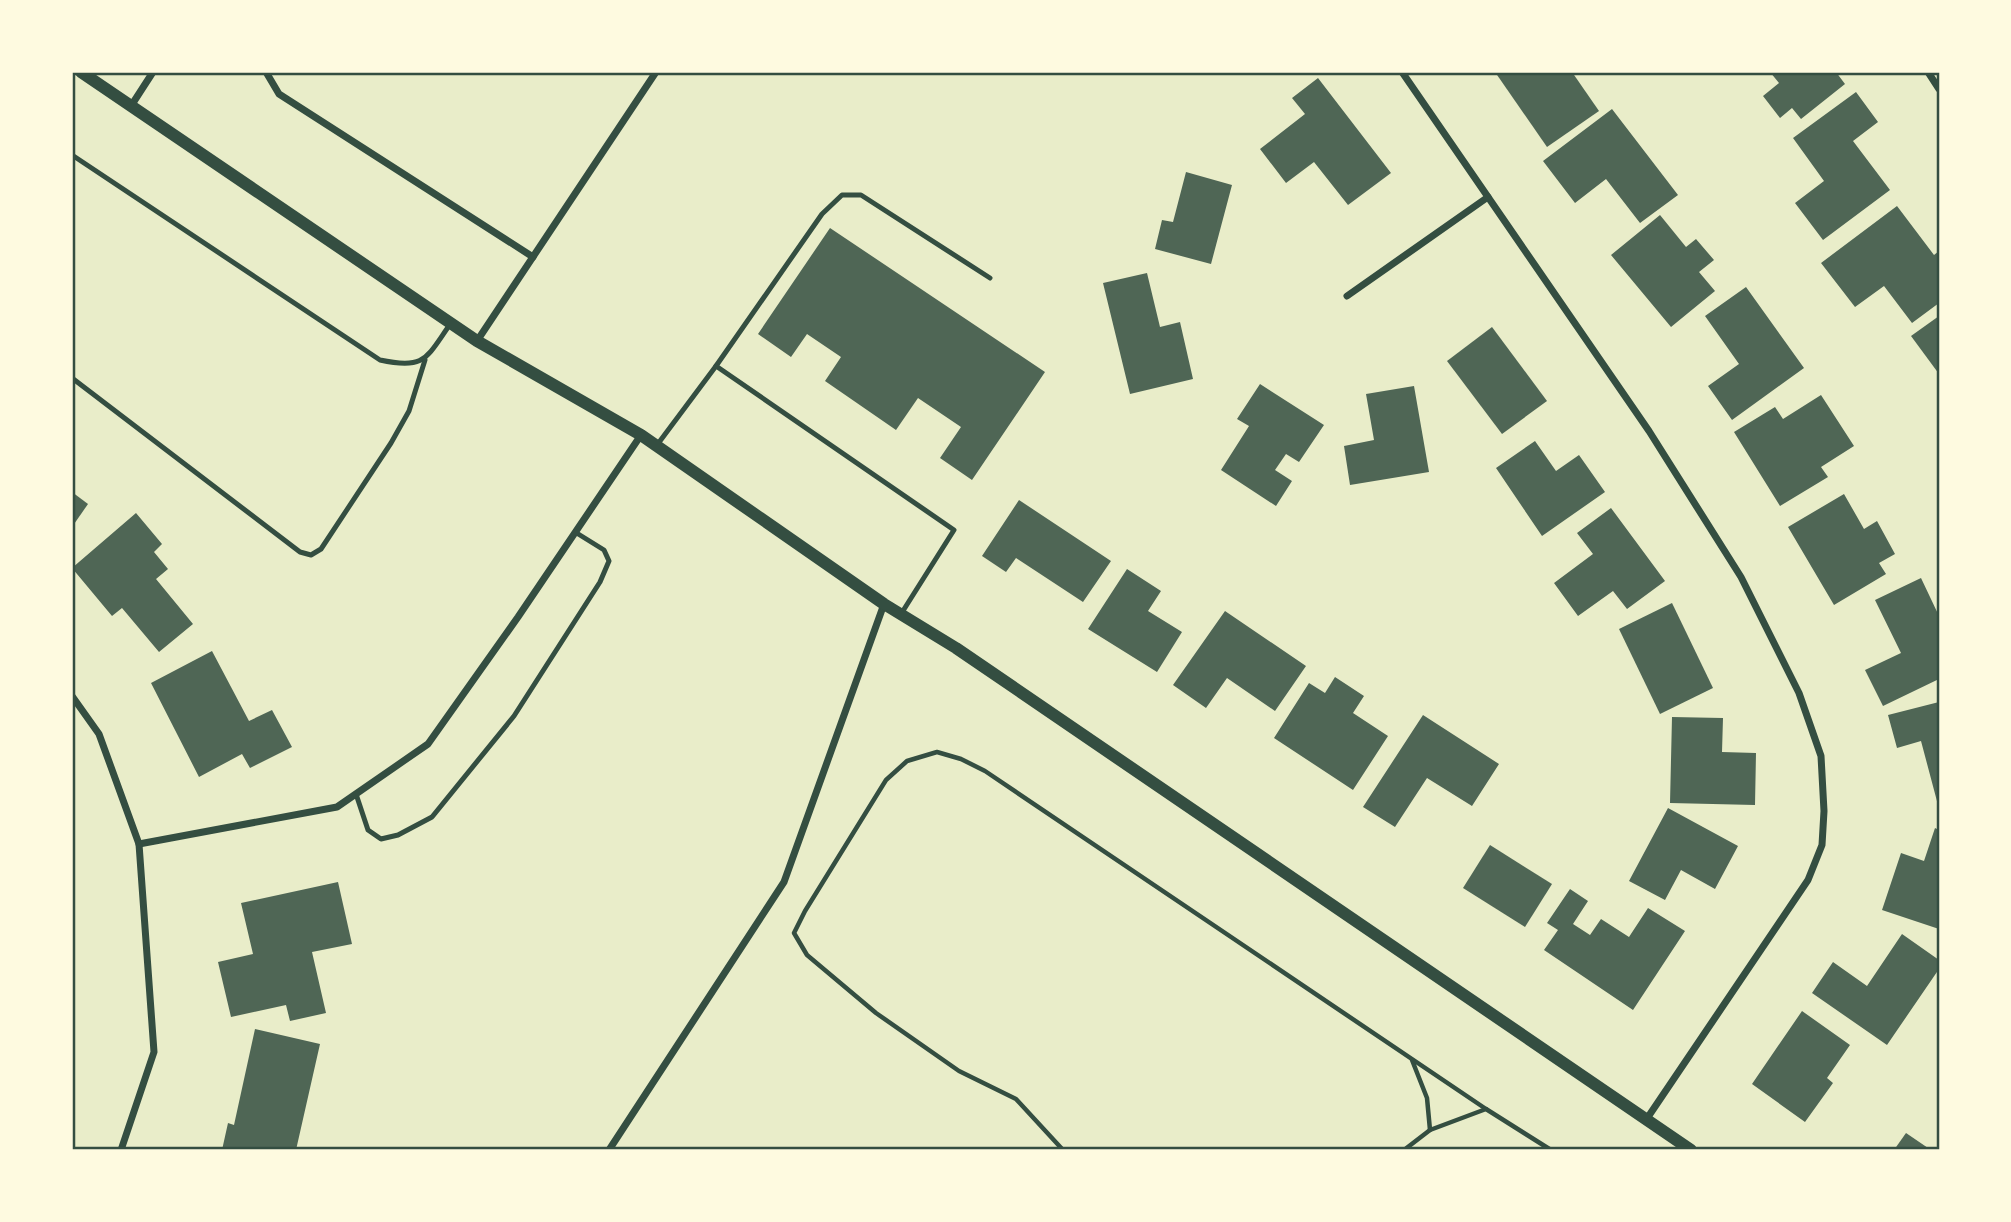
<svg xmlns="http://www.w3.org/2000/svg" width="2011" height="1222" font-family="'PT Sans',sans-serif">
<rect width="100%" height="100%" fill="#e9edc9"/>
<g fill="#4f6655">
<path d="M 1495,72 L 1572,72 L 1599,111 L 1547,147 Z"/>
<path d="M 1770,72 L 1836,72 L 1845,84 L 1801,119 L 1792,108 L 1780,118 L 1763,96 L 1779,83 Z"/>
<path d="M 1318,78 L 1391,173 L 1348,205 L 1314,162 L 1286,183 L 1260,149 L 1305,114 L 1292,98 Z"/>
<path d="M 1856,92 L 1878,122 L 1853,141 L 1890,190 L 1823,240 L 1795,203 L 1824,181 L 1793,138 Z"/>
<path d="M 1612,109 L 1678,195 L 1640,223 L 1606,179 L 1575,203 L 1543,161 Z"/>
<path d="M 1186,172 L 1232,185 L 1211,264 L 1155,249 L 1162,220 L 1173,222 Z"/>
<path d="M 1897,206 L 1934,255 L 1939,251 L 1939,303 L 1912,323 L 1884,286 L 1855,307 L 1821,263 Z"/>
<path d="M 1660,215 L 1686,247 L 1696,239 L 1714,260 L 1699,272 L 1715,291 L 1671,327 L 1611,255 Z"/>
<path d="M 830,228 L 1045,372 L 972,480 L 940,458 L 961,427 L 918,398 L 896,430 L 825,381 L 841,357 L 807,334 L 791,357 L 758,334 Z"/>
<path d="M 1147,273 L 1160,327 L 1180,322 L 1193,379 L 1130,394 L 1103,283 Z"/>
<path d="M 1746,287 L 1804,368 L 1732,420 L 1708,386 L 1739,364 L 1705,316 Z"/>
<path d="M 1939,316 L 1939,374 L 1911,336 Z"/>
<path d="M 1492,327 L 1547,401 L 1502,434 L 1447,361 Z"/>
<path d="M 1260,384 L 1324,425 L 1299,462 L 1286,454 L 1275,470 L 1292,481 L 1276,506 L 1221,470 L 1249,426 L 1237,419 Z"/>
<path d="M 1414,386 L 1429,472 L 1350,485 L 1344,446 L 1374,440 L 1366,394 Z"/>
<path d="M 1821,395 L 1854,446 L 1821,467 L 1828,477 L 1780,506 L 1734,432 L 1775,407 L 1783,419 Z"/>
<path d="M 1535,441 L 1556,471 L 1579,455 L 1605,492 L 1542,536 L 1496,468 Z"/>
<path d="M 72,492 L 88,504 L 72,527 Z"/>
<path d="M 1844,494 L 1864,529 L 1877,521 L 1895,554 L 1879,563 L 1886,574 L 1834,605 L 1788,527 Z"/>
<path d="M 1019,500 L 1111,561 L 1083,602 L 1016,558 L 1006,572 L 982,556 Z"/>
<path d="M 1611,508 L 1665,581 L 1627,609 L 1613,591 L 1578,616 L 1554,583 L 1593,554 L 1577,533 Z"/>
<path d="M 136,513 L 162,544 L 154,552 L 168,569 L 156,579 L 193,624 L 159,652 L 122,608 L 112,616 L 72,568 Z"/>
<path d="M 1127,569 L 1161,591 L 1148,611 L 1182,632 L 1157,672 L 1088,629 Z"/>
<path d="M 1921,578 L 1939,616 L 1939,679 L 1883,706 L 1865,670 L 1901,653 L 1875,600 Z"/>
<path d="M 1672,603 L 1713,688 L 1660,714 L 1619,629 Z"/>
<path d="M 1225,611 L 1306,666 L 1275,711 L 1227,678 L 1206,708 L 1173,685 Z"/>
<path d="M 212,651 L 249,721 L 272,710 L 292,747 L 250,768 L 242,754 L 199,777 L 151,683 Z"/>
<path d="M 1335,677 L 1364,696 L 1353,713 L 1388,736 L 1353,790 L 1274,738 L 1309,683 L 1325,693 Z"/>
<path d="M 1939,702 L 1939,805 L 1938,805 L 1921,741 L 1897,748 L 1888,715 Z"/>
<path d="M 1423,715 L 1499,764 L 1472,806 L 1427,778 L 1395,827 L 1363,807 Z"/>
<path d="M 1672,717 L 1723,718 L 1722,752 L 1756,753 L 1755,805 L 1670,803 Z"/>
<path d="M 1668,808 L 1738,846 L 1715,889 L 1681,870 L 1665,900 L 1629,881 Z"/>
<path d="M 1935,828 L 1939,830 L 1939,929 L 1882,910 L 1901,853 L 1924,861 Z"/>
<path d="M 1490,845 L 1552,884 L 1525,927 L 1463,888 Z"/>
<path d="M 338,882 L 352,944 L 312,952 L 326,1013 L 290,1021 L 286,1005 L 231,1017 L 218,962 L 253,954 L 241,903 Z"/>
<path d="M 1570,889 L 1588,901 L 1573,924 L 1590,935 L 1601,919 L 1629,937 L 1648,908 L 1685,931 L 1633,1010 L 1544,950 L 1558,930 L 1547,923 Z"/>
<path d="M 1902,934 L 1939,960 L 1939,969 L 1887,1045 L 1812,993 L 1833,962 L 1867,986 Z"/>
<path d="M 1802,1011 L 1850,1045 L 1827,1078 L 1833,1083 L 1805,1122 L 1752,1084 Z"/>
<path d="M 255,1029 L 320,1044 L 296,1150 L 222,1150 L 228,1123 L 234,1125 Z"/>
<path d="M 1906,1133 L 1931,1150 L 1894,1150 Z"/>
</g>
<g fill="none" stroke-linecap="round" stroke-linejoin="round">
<g stroke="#344e41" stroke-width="4.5">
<path d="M 1412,1060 L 1427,1098 L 1430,1130"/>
<path d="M 1063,1150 L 1016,1099 L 959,1071 L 876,1013 L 807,955 L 794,933 L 805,911 L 886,780 L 907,761 L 937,752 L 961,759 L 985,771 L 1486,1109"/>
<path d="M 1404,1150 L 1430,1130 L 1486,1109 L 1551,1150"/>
</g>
<g stroke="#344e41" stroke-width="5">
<path d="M 72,155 L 380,360 C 426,370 426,358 451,323"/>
<path d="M 716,366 L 822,214 L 842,195 L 861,195 L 990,278"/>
<path d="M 72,378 L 300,552 L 311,555 L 321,549 L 391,443 L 409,411 L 425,360"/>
<path d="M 657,445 L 716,366 L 954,530 L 901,614"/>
<path d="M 356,794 L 368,830 L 381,839 L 398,835 L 432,817 L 514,716 L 600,582 L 609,561 L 604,550 L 575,532"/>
</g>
<g stroke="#344e41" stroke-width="7">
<path d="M 266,72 L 279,94 L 533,257"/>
<path d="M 1402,72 L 1649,431 L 1741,577 L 1799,693 L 1821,756 L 1824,811 L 1822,845 L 1808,880 L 1646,1120"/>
<path d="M 1928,72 L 1939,89"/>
<path d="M 131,106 L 153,72"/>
<path d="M 1347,296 L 1488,197"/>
<path d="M 477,341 L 656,72"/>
<path d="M 72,696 L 99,734 L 139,844 L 154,1052 L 121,1150"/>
<path d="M 139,844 L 337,807 L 428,744 L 518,617 L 641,435"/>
<path d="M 609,1150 L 784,882 L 884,604"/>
</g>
<path stroke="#344e41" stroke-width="12" d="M 81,72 L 477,341 L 641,435 L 884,604 L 956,648 L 1691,1150"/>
</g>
<rect width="2011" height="1222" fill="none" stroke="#fefae0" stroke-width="147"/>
<rect x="74" y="74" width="1864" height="1074" fill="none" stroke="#344e41" stroke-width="2.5"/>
</svg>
